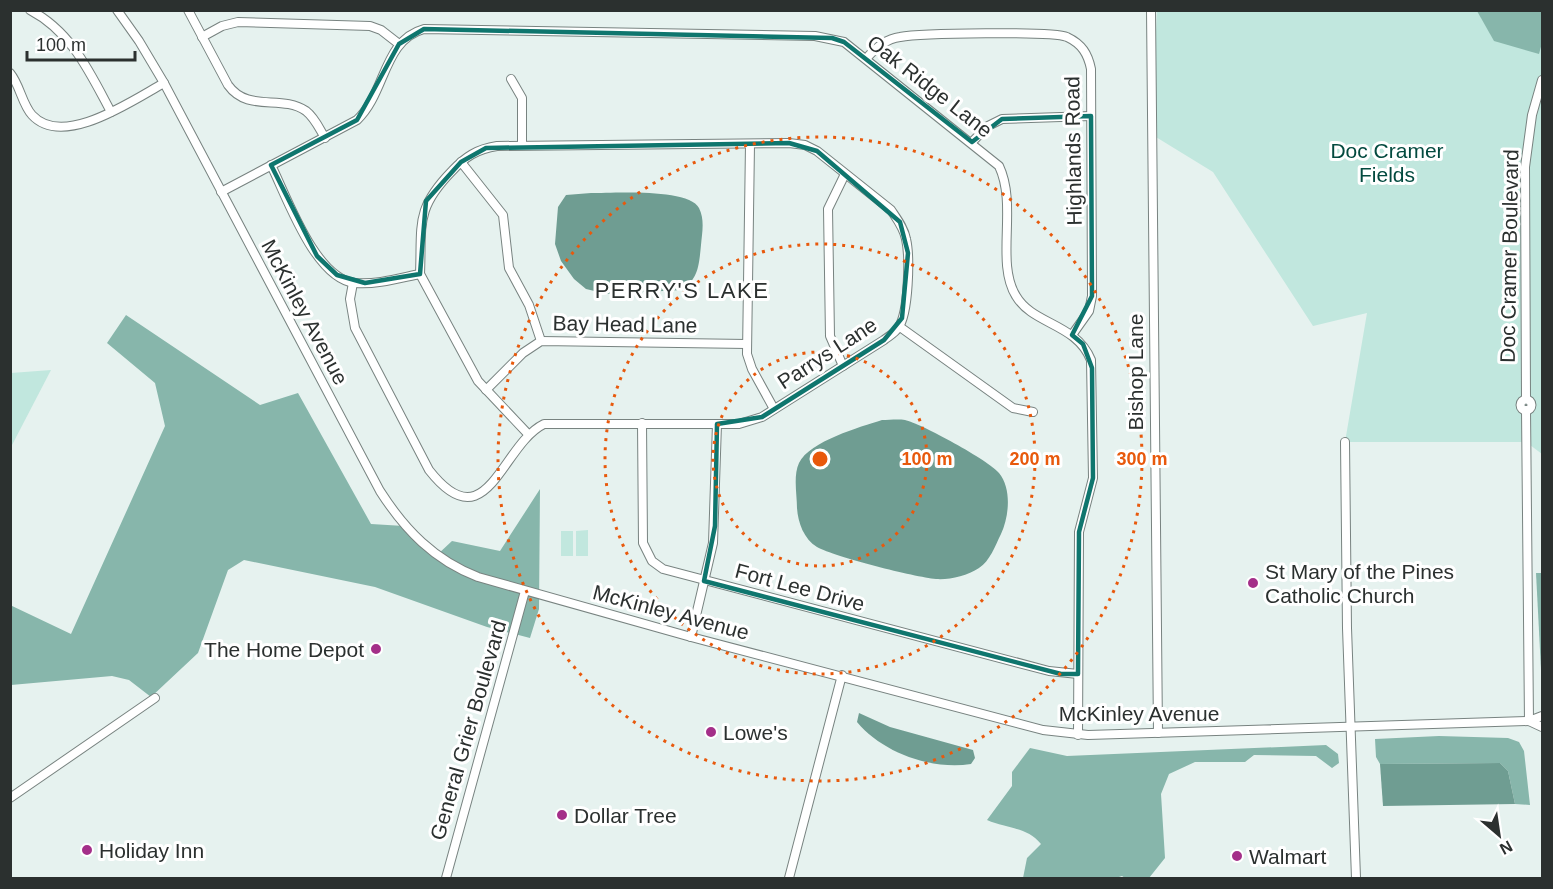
<svg xmlns="http://www.w3.org/2000/svg" width="1553" height="889" font-family="Arial,sans-serif">
<rect width="100%" height="100%" fill="#e6f2ef"/>
<g fill="#c1e7de">
<path d="M 1157,11 L 1542,11 L 1542,454 L 1526,442 L 1345,442 L 1367,313 L 1313,326 L 1213,172 L 1151,134 Z"/>
<path d="M 51,370 L 11,447 L 11,373 Z"/>
<path d="M 588,530 L 588,556 L 576,556 L 576,531 Z"/>
<rect x="561" y="531" width="12" height="25"/>
</g>
<g fill="#87b6ab">
<path d="M 1477,11 L 1542,11 L 1542,43 L 1539,54 L 1494,41 Z"/>
<path d="M 126,315 L 260,405 L 298,393 L 371,524 L 404,526 L 437,555 L 452,541 L 500,551 L 540,489 L 539,609 L 530,638 L 487,627 L 375,587 L 244,560 L 228,570 L 198,653 L 151,697 L 129,680 L 112,676 L 11,685 L 10,605 L 71,634 L 165,426 L 155,383 L 107,343 Z"/>
<path d="M 1536,573 L 1542,573 L 1542,689 Z"/>
<path d="M 1439,736 L 1508,738 L 1519,742 L 1524,751 L 1530,805 L 1515,804 L 1508,771 L 1500,763 L 1380,764 L 1376,757 L 1375,739 Z"/>
<path d="M 1326,745 L 1338,754 L 1339,763 L 1332,768 L 1316,756 L 1254,755 L 1245,762 L 1195,762 L 1169,774 L 1161,794 L 1165,858 L 1149,878 L 1125,878 L 1122,876 L 1116,878 L 1023,878 L 1027,858 L 1041,844 C 1027,827 1008,829 987,820 L 1012,786 L 1012,772 L 1030,748 L 1067,756 Z"/>
</g>
<g fill="#6f9d92">
<path d="M 591,193 C 613,193 689,188 699,208 C 705,220 702,233 701,245 C 699,264 699,278 682,290 L 607,294 L 586,289 L 574,279 L 561,261 L 555,244 L 558,207 L 566,195 Z"/>
<path d="M 882,420 C 889,420 898,419 905,420 C 920,423 990,461 999,473 C 1012,489 1009,517 1001,534 C 995,546 990,561 979,568 C 967,576 949,580 936,579 C 915,577 835,557 817,547 C 804,539 798,523 797,508 C 797,495 793,476 799,463 C 810,441 860,427 882,420 Z"/>
<path d="M 859,713 L 890,727 L 973,750 L 975,758 L 971,764 C 931,770 883,753 857,722 Z"/>
<path d="M 1500,763 L 1508,771 L 1515,804 L 1383,806 L 1380,764 Z"/>
</g>
<g fill="none" stroke-linecap="round" stroke-linejoin="round">
<g stroke="#788380" stroke-width="10">
<g id="minor">
<path d="M 30,10 C 72,32 90,73 111,112"/>
<path d="M 117,10 L 139,41 L 164,83 L 380,491 C 405,530 434,560 478,577 L 691,637 L 1043,730 L 1088,735 L 1529,721 L 1542,716"/>
<path d="M 188,10 L 228,85 C 248,113 281,94 306,111 C 315,118 319,128 325,138"/>
<path d="M 1151,10 L 1158,733"/>
<path d="M 202,37 L 222,26 L 238,22 L 370,26 L 381,30 L 399,44"/>
<path d="M 866,59 C 875,48 885,39 900,37 C 920,33 1053,31 1067,37 C 1082,44 1088,54 1091,69 L 1092,296 L 1089,311 L 1072,335"/>
<path d="M 10,73 C 20,85 22,104 32,115 C 63,149 133,100 164,83"/>
<path d="M 511,79 L 522,98 L 522,145"/>
<path d="M 972,142 L 988,126 L 1002,119 L 1091,116"/>
<path d="M 750,144 L 747,354 L 752,369 L 774,409"/>
<path d="M 461,162 L 503,215 L 509,268 L 529,305 L 541,341"/>
<path d="M 271,165 C 287,197 315,279 355,283 C 376,285 400,278 420,274"/>
<path d="M 221,192 L 357,120 C 386,93 383,40 424,29 L 815,36 L 844,42 L 999,166 C 1018,206 995,262 1016,296 C 1033,325 1076,323 1091,360 L 1093,478 L 1079,532 L 1078,735"/>
<path d="M 420,274 L 478,381 L 528,434"/>
<path d="M 353,283 L 350,299 L 355,328 L 429,470 C 487,544 501,445 544,424 L 739,424 L 762,417 L 884,340 C 889,336 895,333 898,328 C 909,314 910,256 906,239 C 904,228 897,219 891,210 L 817,151 L 805,145 L 789,143 L 497,146 C 477,149 465,157 452,171 C 415,209 422,224 420,274"/>
<path d="M 900,327 L 1013,408 L 1033,412"/>
<path d="M 843,366 L 830,336 L 828,209 L 845,174"/>
<path d="M 486,390 L 523,353 L 541,341 L 747,344"/>
<path d="M 1526,399 L 1525,167 L 1532,115 L 1542,80"/>
<circle cx="1526" cy="405" r="5.5"/>
<path d="M 1526,410 L 1529,721"/>
<path d="M 642,423 L 643,543 L 652,561 L 663,569 L 1049,671 L 1078,674"/>
<path d="M 1345,442 L 1347,628 L 1356,878"/>
<path d="M 691,637 L 713,543 L 717,424"/>
<path d="M 1529,721 L 1542,727"/>
<path d="M 10,798 L 155,698"/>
<path d="M 446,878 L 525,591"/>
<path d="M 789,878 L 842,675"/>
</g>
</g>
<use href="#minor" stroke="#fff" stroke-width="8"/>
</g>
<path fill="none" stroke="#0f766e" stroke-width="4.5" stroke-linejoin="round" d="M 424,29 L 832,38 L 844,42 L 972,142 L 1002,119 L 1091,116 L 1092,296 L 1072,335 L 1083,344 L 1092,368 L 1093,478 L 1079,532 L 1078,674 L 1061,674 L 704,581 L 715,526 L 717,424 L 762,417 L 884,340 L 902,318 L 908,253 L 900,222 L 817,151 L 789,143 L 486,148 L 461,162 L 426,201 L 420,274 L 365,283 L 337,275 L 317,256 L 271,165 L 357,120 L 399,44 Z"/>
<g fill="none" stroke="#e8590c" stroke-width="3" stroke-dasharray="3 6">
<circle cx="820" cy="459" r="107"/>
<circle cx="820" cy="459" r="215"/>
<circle cx="820" cy="459" r="322"/>
</g>
<g fill="#a42f89" stroke="#fff" stroke-width="2">
<circle cx="1253" cy="583" r="6"/>
<circle cx="376" cy="649" r="6"/>
<circle cx="711" cy="732" r="6"/>
<circle cx="562" cy="815" r="6"/>
<circle cx="87" cy="850" r="6"/>
<circle cx="1237" cy="856" r="6"/>
</g>
<g text-anchor="middle" dominant-baseline="central" stroke-width="6" stroke-linejoin="round" paint-order="stroke">
<g font-size="21" fill="#2b302f" stroke="#fff">
<text transform="translate(930 86) rotate(38)">Oak Ridge Lane</text>
<text transform="translate(1073 151) rotate(-91)">Highlands Road</text>
<text transform="translate(1509 256) rotate(-89)">Doc Cramer Boulevard</text>
<text transform="translate(305 312) rotate(62)">McKinley Avenue</text>
<text transform="translate(625 324) rotate(1)">Bay Head Lane</text>
<text transform="translate(827 353) rotate(-33)">Parrys Lane</text>
<text transform="translate(1135 372) rotate(-90)">Bishop Lane</text>
<text transform="translate(800 587) rotate(15)">Fort Lee Drive</text>
<text transform="translate(671 612) rotate(15)">McKinley Avenue</text>
<text x="1139" y="713">McKinley Avenue</text>
<text transform="translate(468 730) rotate(-74)">General Grier Boulevard</text>
</g>
<g font-size="21" fill="#034a3f" stroke="#fff">
<text x="1387" y="150">Doc Cramer<tspan x="1387" dy="24">Fields</tspan></text>
</g>
<g font-size="21" fill="#2b302f" stroke="#fff" text-anchor="start">
<text x="1265" y="571">St Mary of the Pines<tspan x="1265" dy="24">Catholic Church</tspan></text>
<text x="364" y="649" text-anchor="end">The Home Depot</text>
<text x="723" y="732">Lowe's</text>
<text x="574" y="815">Dollar Tree</text>
<text x="99" y="850">Holiday Inn</text>
<text x="1249" y="856">Walmart</text>
</g>
<g font-size="22" letter-spacing="1.5" fill="#2b302f" stroke="#fff">
<text x="682" y="290">PERRY'S LAKE</text>
</g>
</g>
<circle cx="820" cy="459" r="9" fill="#e8590c" stroke="#fff" stroke-width="3"/>
<g font-size="18" text-anchor="middle" font-weight="bold" fill="#e8590c" stroke="#fff" stroke-width="6" stroke-linejoin="round" paint-order="stroke">
<text x="927" y="465">100 m</text>
<text x="1035" y="465">200 m</text>
<text x="1142" y="465">300 m</text>
</g>
<rect width="1553" height="889" fill="none" stroke="#2b302f" stroke-width="24"/>
<g transform="translate(1499 835) rotate(151)" stroke="#ffffff" stroke-width="4.5" paint-order="stroke">
<path d="M0-4.5L10 22L0 15L-10 22Z" fill="#2b302f"/>
<text y="-9" font-size="16" font-weight="bold" text-anchor="middle" fill="#2b302f">N</text>
</g>
<path d="M27 51v9h108v-9" fill="none" stroke="#2b302f" stroke-width="3"/>
<text x="36" y="51" font-size="18" fill="#2b302f" stroke="#ffffff" stroke-width="4.5" paint-order="stroke">100 m</text>
</svg>
